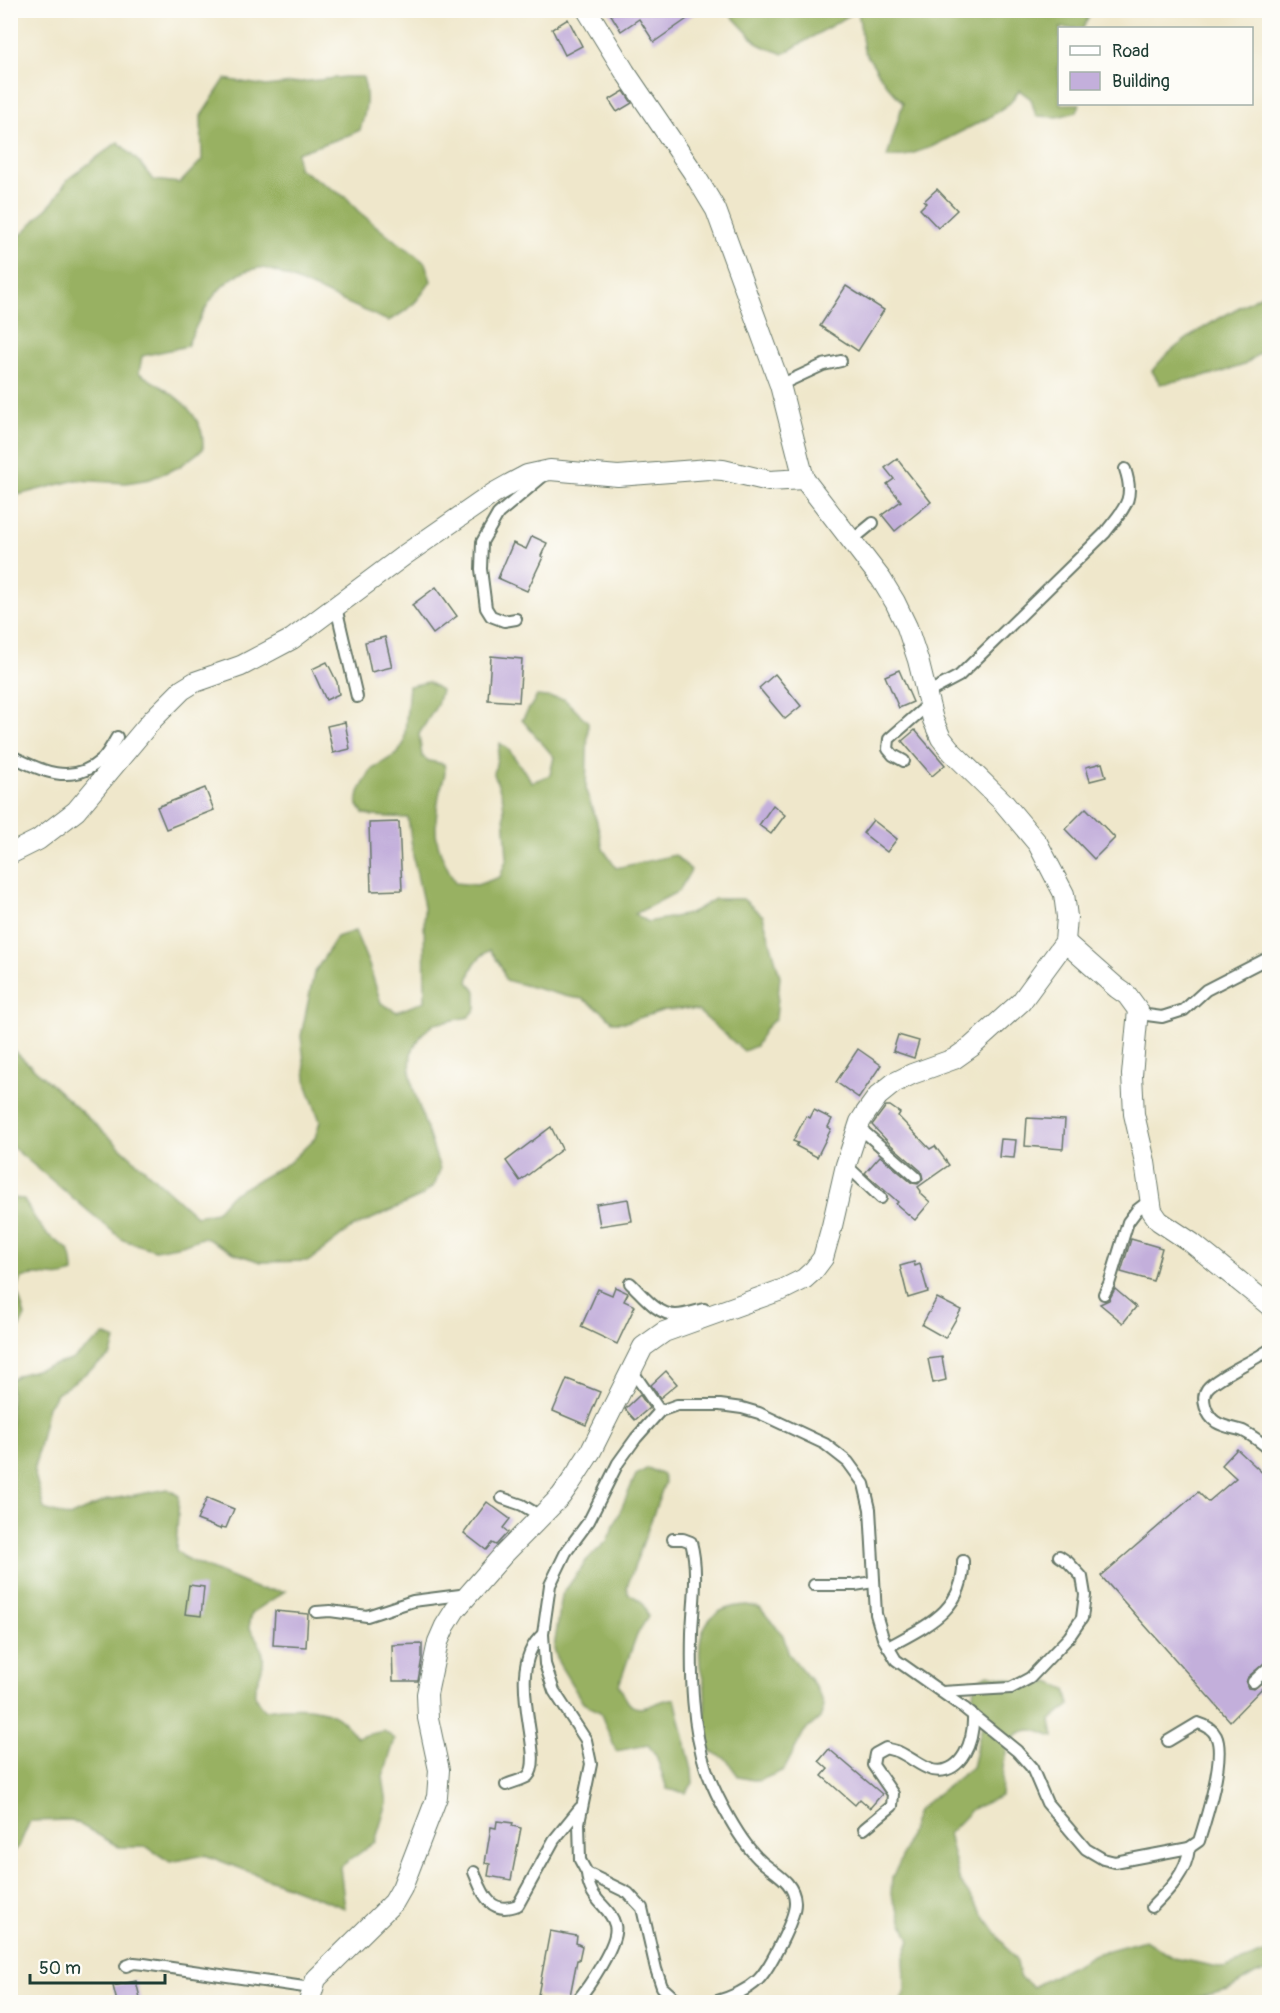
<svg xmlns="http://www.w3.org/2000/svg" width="1280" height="2013" font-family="Pangolin,sans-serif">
<rect width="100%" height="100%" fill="#fdfcf7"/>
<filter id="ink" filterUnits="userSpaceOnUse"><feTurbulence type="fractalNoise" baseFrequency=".0167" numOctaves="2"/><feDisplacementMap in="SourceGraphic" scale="12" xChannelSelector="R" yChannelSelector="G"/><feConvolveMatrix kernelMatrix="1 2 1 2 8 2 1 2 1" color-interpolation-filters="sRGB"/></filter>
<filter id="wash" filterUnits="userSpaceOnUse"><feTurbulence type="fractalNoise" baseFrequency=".008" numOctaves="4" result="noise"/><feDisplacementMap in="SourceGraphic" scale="24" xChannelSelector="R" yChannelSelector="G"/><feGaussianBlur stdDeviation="1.35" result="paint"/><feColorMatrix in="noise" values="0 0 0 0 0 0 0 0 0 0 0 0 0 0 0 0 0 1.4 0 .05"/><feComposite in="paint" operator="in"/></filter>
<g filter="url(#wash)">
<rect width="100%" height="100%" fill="#efe7cb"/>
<g fill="#98b162" stroke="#5c774b" stroke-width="1.5">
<path d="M 727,11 L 857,11 L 783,54 L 758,44 Z"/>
<path d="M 858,11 L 1092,11 L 1083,28 L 1060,28 L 1059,65 L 1057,68 L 1059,71 L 1060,104 L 1080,104 L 1077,112 L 1057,117 L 1036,116 L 1031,99 L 1019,90 L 1010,103 L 988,118 L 931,147 L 905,156 L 887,157 L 903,103 L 886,84 L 864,51 Z"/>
<path d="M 345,77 L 363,77 C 369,96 366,111 360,130 C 340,140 318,145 297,153 L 298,168 L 347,198 L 358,211 L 386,234 L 409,250 L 425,263 L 431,281 C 418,301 410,310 388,321 L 277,272 C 272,271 264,267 259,268 C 219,273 201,314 187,346 L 142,356 L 139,373 C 161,387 192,402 201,430 C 203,436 203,443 203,449 L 179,467 L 150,479 L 126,483 L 76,480 L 14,496 L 10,492 L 11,243 L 17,239 L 53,202 L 68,179 L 118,142 L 140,163 L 153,180 L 180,183 L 202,160 L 201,116 L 225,79 L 266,86 Z"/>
<path d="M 1269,291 L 1269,346 L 1244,365 L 1216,374 L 1160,384 L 1152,371 C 1177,338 1233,311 1269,291 Z"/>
<path d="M 428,682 L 441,690 L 437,705 L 419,734 L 422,756 L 429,761 L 444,764 C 447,777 441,783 439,796 C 432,838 436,845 455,883 L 477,885 L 500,877 L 507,858 L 503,799 L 494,774 L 500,743 L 509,750 L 532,782 L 550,775 L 554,757 L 522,720 L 537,696 L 564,699 L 588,722 L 586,791 L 597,822 L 603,849 L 616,868 L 675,855 L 691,870 L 679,891 L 635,914 L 648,922 L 689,914 L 715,899 L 743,899 L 763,916 L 780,976 L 776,1018 L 765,1029 L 756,1046 L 744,1051 L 698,1011 L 687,1009 L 665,1010 L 626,1022 L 613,1022 L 602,1011 L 583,999 L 569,997 L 505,980 L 502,968 L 490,950 C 477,957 471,967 468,982 L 476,991 L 476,1009 L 469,1017 L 434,1024 L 422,1034 L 411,1053 L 410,1071 L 413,1088 L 440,1169 L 435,1184 L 422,1196 L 350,1229 L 309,1261 L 261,1262 L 234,1253 L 204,1237 L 182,1245 L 155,1250 L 123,1240 L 11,1146 L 11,1048 L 196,1216 L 216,1212 L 231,1195 L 289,1163 L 315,1138 L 320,1121 L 307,1086 L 301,1036 L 314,973 L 337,937 L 355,931 L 369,965 L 381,1003 L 397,1012 L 425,1001 L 424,906 L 414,861 L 408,818 L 372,816 L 363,813 L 357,804 L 359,792 L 371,770 L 398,753 L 404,743 L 409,686 Z"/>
<path d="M 10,1198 L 23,1199 C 30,1209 37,1225 47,1234 C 66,1251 72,1242 73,1273 C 52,1282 42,1270 22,1278 L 17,1291 L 25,1316 L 14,1339 L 11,1340 Z"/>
<path d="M 105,1335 L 115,1340 L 111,1355 L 57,1394 L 48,1406 L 34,1471 L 44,1509 L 69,1517 L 107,1500 L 168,1489 L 179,1496 L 176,1550 L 185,1558 L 258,1589 L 285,1591 L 252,1613 L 249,1627 C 255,1637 265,1649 263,1662 C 261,1684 244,1690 265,1710 C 288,1707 322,1704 340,1719 C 347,1725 352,1731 357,1737 L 384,1731 L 395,1739 L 383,1777 L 387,1803 L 375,1842 L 340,1867 L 345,1908 L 205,1855 L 170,1862 L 147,1847 L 119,1847 L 72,1820 L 30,1821 L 19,1846 L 11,1855 L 11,1380 L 18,1375 L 71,1360 Z"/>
<path d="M 648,1468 L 663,1475 L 665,1482 L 627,1587 L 628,1594 C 641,1599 644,1603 648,1617 L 637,1634 L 619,1685 C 622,1691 625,1698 629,1703 C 641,1717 662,1696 675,1699 L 692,1770 L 693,1783 L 686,1793 L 667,1789 L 656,1755 L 648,1745 L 616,1751 L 600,1712 L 583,1703 L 558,1662 L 554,1648 L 562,1595 L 586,1561 L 607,1541 L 636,1475 Z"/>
<path d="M 747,1605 L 760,1608 L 783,1635 L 789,1654 L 812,1682 L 823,1701 L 824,1707 L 820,1718 L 804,1732 L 784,1770 L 759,1781 L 739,1777 L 726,1759 L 708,1750 C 700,1730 707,1711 705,1691 C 705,1681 700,1672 700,1663 C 697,1627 709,1607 747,1605 Z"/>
<path d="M 988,1674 L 1012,1679 L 1025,1688 L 1050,1682 L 1066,1689 L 1070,1705 L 1051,1720 L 1054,1737 C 1047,1735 1038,1730 1031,1730 C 1000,1731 1003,1775 1001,1796 L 972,1809 L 948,1834 L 960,1882 L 1017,1962 L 1020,1977 L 1033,1987 L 1095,1954 L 1145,1940 L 1173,1958 L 1224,1968 L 1269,1951 L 1269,1972 L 1256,1973 L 1228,1990 L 1178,2002 L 901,2002 L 905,1992 L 904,1957 L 910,1940 L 891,1894 L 892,1877 L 901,1860 L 917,1810 L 972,1767 L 986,1710 L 973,1698 L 974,1682 Z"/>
</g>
<g id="blocks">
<g fill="#c3afdb">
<path d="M 608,10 L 700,10 L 654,42 L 639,19 L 621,31 Z"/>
<path d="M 568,19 L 582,46 L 565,55 L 552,29 Z"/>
<path d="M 624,91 L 632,103 L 617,112 L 609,100 Z"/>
<path d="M 937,189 L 957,210 L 938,228 L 920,209 L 926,203 L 924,201 Z"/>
<path d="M 846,286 L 884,310 L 858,351 L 820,326 Z"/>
<path d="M 897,459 L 931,502 L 895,531 L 882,515 L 901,501 L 887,484 L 894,479 L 885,468 Z"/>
<path d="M 532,536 L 547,543 L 541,556 L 543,557 L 527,591 L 498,578 L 513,543 L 526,549 Z"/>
<path d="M 436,587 L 457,616 L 433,634 L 412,605 Z"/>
<path d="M 385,637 L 392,667 L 371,672 L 365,642 Z"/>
<path d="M 491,656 L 522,659 L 519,702 L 488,700 Z"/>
<path d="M 327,662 L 337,682 L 339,694 L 326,700 L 312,669 Z"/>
<path d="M 899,670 L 913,702 L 899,708 L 885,676 Z"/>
<path d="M 775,674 L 801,706 L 785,719 L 759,688 Z"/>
<path d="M 345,722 L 350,749 L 333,753 L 327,726 Z"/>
<path d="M 915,730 L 945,765 L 932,776 L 902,741 Z"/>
<path d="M 1102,763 L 1106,777 L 1090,781 L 1086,767 Z"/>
<path d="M 205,788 L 214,810 L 166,829 L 157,807 Z"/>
<path d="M 773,805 L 785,815 L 771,834 L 759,825 Z"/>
<path d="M 1086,808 L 1115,838 L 1094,859 L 1065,829 Z"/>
<path d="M 873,820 L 897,839 L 887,852 L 863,833 Z"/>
<path d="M 399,822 L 402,890 L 371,891 L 369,823 Z"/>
<path d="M 898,1035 L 919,1041 L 914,1058 L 893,1051 Z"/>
<path d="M 858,1049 L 881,1065 L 859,1098 L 836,1082 Z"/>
<path d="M 886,1106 L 890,1106 L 900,1113 L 898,1116 L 930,1149 L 935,1146 L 949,1165 L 918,1187 L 921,1191 L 920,1193 L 930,1202 L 915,1220 L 896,1204 L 898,1202 L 865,1173 L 880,1156 L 912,1183 L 918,1184 L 923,1179 L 921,1171 L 890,1144 L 872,1125 Z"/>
<path d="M 814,1110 L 832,1119 L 828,1127 L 831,1129 L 817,1157 L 796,1146 L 798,1143 L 793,1141 L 806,1116 L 810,1118 Z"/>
<path d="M 1027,1118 L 1065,1120 L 1063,1149 L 1025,1146 Z"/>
<path d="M 551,1127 L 562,1149 L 520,1181 L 506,1161 Z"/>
<path d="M 1001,1139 L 1016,1140 L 1014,1158 L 999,1157 Z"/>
<path d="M 628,1199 L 632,1221 L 600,1226 L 596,1204 Z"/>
<path d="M 1131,1239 L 1162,1248 L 1153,1281 L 1121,1272 Z"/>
<path d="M 914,1262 L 915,1266 L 920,1264 L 928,1292 L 908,1298 L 900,1266 Z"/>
<path d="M 615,1287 L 628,1293 L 624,1301 L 635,1306 L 617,1344 L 581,1327 L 598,1289 L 612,1295 Z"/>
<path d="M 1115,1289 L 1136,1307 L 1123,1323 L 1100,1304 L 1109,1300 Z"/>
<path d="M 937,1298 L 961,1310 L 945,1338 L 922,1325 Z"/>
<path d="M 942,1357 L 946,1380 L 933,1383 L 928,1359 Z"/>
<path d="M 666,1371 L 677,1384 L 660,1398 L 651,1385 Z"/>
<path d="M 567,1379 L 600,1392 L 586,1425 L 553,1411 Z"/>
<path d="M 640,1395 L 649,1408 L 635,1420 L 625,1409 Z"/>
<path d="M 1237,1449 L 1269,1479 L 1269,1659 L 1248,1677 L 1246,1683 L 1248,1688 L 1254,1689 L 1269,1677 L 1269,1681 L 1230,1721 L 1101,1576 L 1198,1492 L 1208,1502 L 1236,1478 L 1222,1465 Z"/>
<path d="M 207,1498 L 234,1509 L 226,1528 L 221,1527 L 220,1529 L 197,1520 Z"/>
<path d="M 487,1502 L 510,1519 L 503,1528 L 508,1532 L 496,1545 L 492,1543 L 486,1550 L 464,1533 Z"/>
<path d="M 189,1585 L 204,1587 L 201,1616 L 185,1614 Z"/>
<path d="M 275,1611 L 308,1614 L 306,1647 L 273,1645 Z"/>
<path d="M 422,1644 L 422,1658 L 418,1681 L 393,1681 L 392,1645 Z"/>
<path d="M 829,1749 L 882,1794 L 870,1808 L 860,1799 L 855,1805 L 822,1776 L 828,1769 L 819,1761 Z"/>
<path d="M 497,1821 L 513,1823 L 512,1826 L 521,1828 L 511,1880 L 488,1876 L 490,1864 L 485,1863 L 491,1827 L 496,1828 Z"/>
<path d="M 550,1931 L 577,1936 L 576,1943 L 582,1946 L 579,1960 L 577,1960 L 569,2001 L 538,1995 Z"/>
<path d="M 136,1981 L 141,2002 L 117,2002 L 113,1986 Z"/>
</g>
</g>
</g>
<g filter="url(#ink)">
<use href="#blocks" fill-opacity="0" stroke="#687869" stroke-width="1.5"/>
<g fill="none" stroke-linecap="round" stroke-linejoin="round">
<g stroke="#687869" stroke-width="14">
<g id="service">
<path d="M 780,385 L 823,365 L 841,361"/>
<path d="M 851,541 L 873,523"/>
<path d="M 336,607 L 357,697"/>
<path d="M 516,619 L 504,621 L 491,616 L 486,608 L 481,569 L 482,542 L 498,514 L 547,473"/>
<path d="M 927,693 L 959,676 L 1105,533 C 1123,509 1136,501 1125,469"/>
<path d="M 10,755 C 40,771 72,786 101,760 C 107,755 112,745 117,737"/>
<path d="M 904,761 L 893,755 L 888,749 L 889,739 L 929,704"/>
<path d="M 1138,1010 L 1147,1015 L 1162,1017 L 1184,1010 L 1206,990 L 1270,957"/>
<path d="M 860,1123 L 862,1130 L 916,1177"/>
<path d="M 846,1165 L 881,1198"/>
<path d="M 630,1283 C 643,1295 657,1315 676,1315 C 685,1315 695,1311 704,1309"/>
<path d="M 1104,1294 L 1109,1284 L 1128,1222 L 1137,1210 L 1150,1200"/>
<path d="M 1270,1349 C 1254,1361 1216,1377 1207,1389 C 1200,1399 1207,1416 1216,1422 C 1224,1427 1234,1428 1243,1431 C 1253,1436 1261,1442 1270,1450"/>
<path d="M 631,1369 L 660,1411"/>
<path d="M 502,1498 L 522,1505 L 542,1517"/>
<path d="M 673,1539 L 683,1539 L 691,1542 C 699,1572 693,1603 692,1633 C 691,1677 692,1727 706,1769 C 716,1796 740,1843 762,1862 C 776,1874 794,1882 795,1902 C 796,1918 769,1969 758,1980 C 746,1991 729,1998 714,2002"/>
<path d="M 814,1585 L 855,1585 L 873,1582"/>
<path d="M 316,1612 L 330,1611 L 367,1616 L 413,1601 L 468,1594"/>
<path d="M 888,1647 C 926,1626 965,1610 963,1561"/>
<path d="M 1253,1682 L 1270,1666"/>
<path d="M 942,1692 L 1011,1688 L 1030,1678 L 1069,1637 L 1082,1618 L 1085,1595 L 1082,1577 L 1068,1562 L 1059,1556"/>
<path d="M 506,1785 C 512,1782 523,1780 528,1776 C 547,1757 501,1670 543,1634"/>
<path d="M 864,1829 L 892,1806 L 893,1794 L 873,1765 L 875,1754 L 886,1748 C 890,1750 895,1750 899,1752 C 910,1757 921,1767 932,1770 C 963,1776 974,1739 973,1715"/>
<path d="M 474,1872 C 483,1894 490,1916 518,1905 L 554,1840 L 580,1808"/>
<path d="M 1152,1907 C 1169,1890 1187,1872 1189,1848"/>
<path d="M 126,1966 L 134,1963 L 144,1964 L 311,1988"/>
<path d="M 576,2002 C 587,1989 620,1942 615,1925 C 610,1905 589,1902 587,1873"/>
<path d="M 683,2002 L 672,1996 L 662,1987 L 656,1969 L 642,1908 L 628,1893 L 587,1873 L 580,1860 L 579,1823 L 591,1764 L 586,1740 L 554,1691 L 545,1664 L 543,1634 L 550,1585 L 566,1552 L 589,1521 L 618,1463 L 636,1438 L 660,1411 L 677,1405 L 720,1405 L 742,1408 L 759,1413 L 825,1444 L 848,1462 L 864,1484 L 870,1509 L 876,1614 L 883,1638 L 896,1660 L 964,1708 L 1017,1751 L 1032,1768 L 1047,1803 L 1086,1849 L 1103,1859 L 1115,1862 L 1189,1848 L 1199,1841 C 1206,1819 1226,1756 1216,1736 C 1212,1728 1205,1725 1198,1723 L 1168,1741"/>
</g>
</g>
<g stroke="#687869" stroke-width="22">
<g id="minor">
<path d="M 10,854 L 38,840 L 76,811 L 153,719 L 182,690 L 195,682 L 241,666 L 292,639 L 406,554 L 494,493 L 510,484 L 527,475 L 550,470 L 618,476 L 709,469 L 723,470 L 769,481 L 804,479"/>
<path d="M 1065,942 L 1117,988 L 1127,995 L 1138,1010 L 1132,1075 L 1134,1114 L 1145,1162 L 1152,1211 L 1159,1221 L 1192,1243 L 1270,1306"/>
<path d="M 309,2002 L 316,1979 L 394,1902 L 402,1888 L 437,1797 L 439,1770 L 428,1718 L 427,1694 L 438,1642 L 445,1626 L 455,1610 L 504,1554 L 561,1496 L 571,1482 L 591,1451 L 643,1347 L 664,1332 L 784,1289 L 804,1279 L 814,1270 L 823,1258 L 832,1226 L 846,1165 L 860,1122 L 865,1114 L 878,1096 L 894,1083 L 912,1074 L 954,1059 L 971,1047 L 1021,1002 L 1065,942 L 1067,917 L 1064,894 L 1038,844 L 1003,802 L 952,752 L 941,738 L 933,720 L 918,660 L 907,627 L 895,602 L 881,579 L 804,479 L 780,385 L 716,210 L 693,172 L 625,72 L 587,10"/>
</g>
</g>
<use href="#service" stroke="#fff" stroke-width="10"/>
<use href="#minor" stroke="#fff" stroke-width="20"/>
</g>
</g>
<rect width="1280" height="2013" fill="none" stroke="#fdfcf7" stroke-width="36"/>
<rect x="1058" y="27" width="195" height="78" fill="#fdfcf7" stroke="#a4b0a9" stroke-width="1.5"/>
<rect x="1070" y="46" width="30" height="9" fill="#ffffff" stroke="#a4b0a9" stroke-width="1.5"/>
<text x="1112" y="57" font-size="18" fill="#1f3d34">Road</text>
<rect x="1070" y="72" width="30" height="18" fill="#c3afdb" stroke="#a4b0a9" stroke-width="1.5"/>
<text x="1112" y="87" font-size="18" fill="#1f3d34">Building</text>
<path d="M30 1974v9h135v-9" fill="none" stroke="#1f3d34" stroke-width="3"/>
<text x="39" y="1974" font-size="18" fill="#1f3d34" stroke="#fdfcf7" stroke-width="4.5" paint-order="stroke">50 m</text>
</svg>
